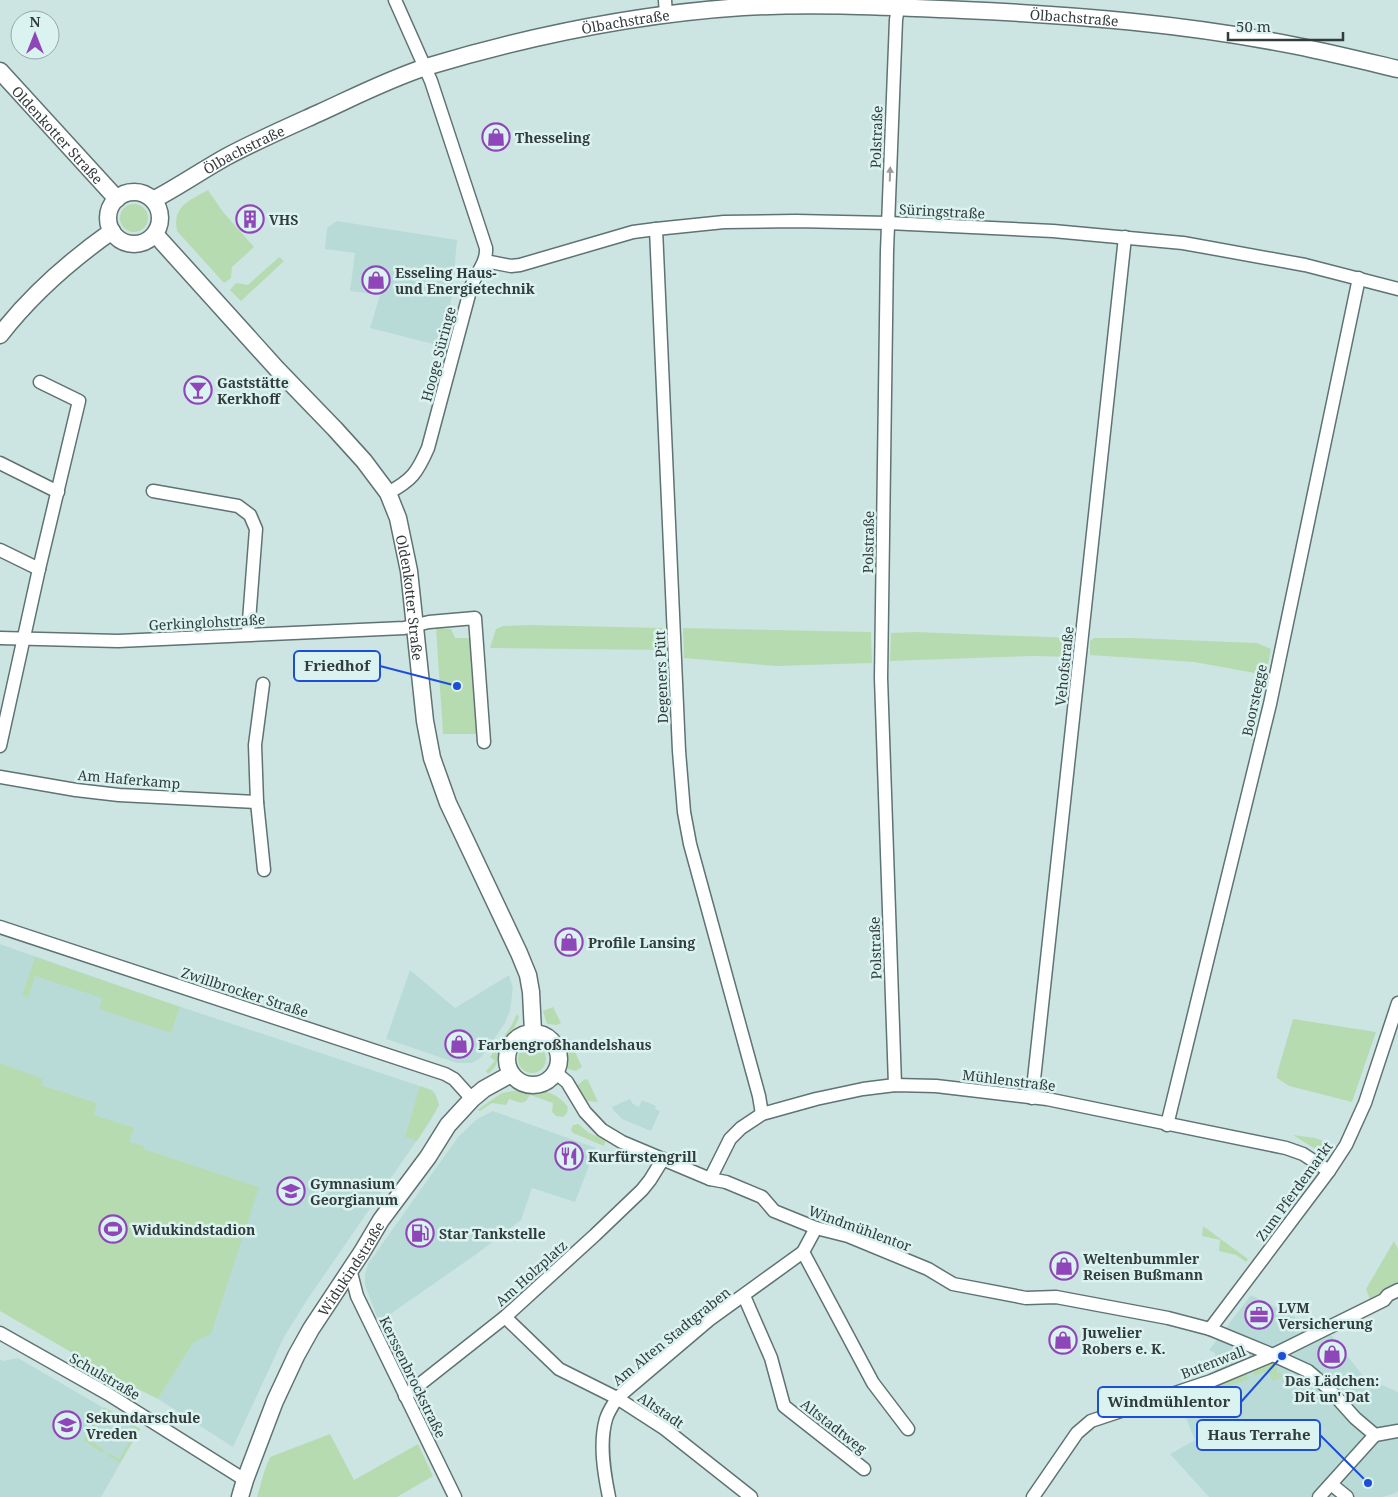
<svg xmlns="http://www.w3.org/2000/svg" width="1398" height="1497" font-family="'Noto Serif',serif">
<rect width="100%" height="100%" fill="#cde5e2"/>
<g fill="#b9dbd7">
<path d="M 337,221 L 457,240 L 452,296 L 441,346 L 370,328 L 380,295 L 350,291 L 355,253 L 325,249 L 327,228 Z"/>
<path d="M 0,944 L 166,1002 L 432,1090 L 435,1093 L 439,1105 L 431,1120 L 307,1300 L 284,1337 L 233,1447 L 158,1399 L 194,1342 L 0,1070 Z"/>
<path d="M 410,970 L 455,1008 L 509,975 L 513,988 L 510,1011 L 505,1023 L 484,1054 L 478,1060 L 472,1063 L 457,1063 L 386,1039 Z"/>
<path d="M 630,1099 L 633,1104 L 639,1107 L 642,1100 L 656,1106 L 655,1109 L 660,1111 L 651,1131 L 622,1119 L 614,1111 L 612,1107 Z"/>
<path d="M 493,1111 L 596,1148 L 575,1202 L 532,1188 L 521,1220 L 478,1253 L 379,1322 L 365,1285 L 365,1275 L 368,1264 L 458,1137 L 477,1119 Z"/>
<path d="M 1251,1295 L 1331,1335 L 1364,1377 L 1398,1392 L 1398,1491 L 1396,1493 L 1383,1497 L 1209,1497 L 1170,1454 L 1195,1440 L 1178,1399 L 1215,1385 L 1215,1353 L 1209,1350 Z"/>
<path d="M 18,1358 L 140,1429 L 101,1497 L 0,1497 L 0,1359 L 3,1361 Z"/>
</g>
<g fill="#b7dbb1">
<path d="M 208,190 L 223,212 L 254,247 L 232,267 L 231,278 L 224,283 L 177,231 C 172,206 189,201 208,190 Z"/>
<circle cx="134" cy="218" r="14"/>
<path d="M 279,257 L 284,261 L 241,301 L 230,290 L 236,283 L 248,285 Z"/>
<path d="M 529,625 L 665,628 L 665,650 L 490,648 L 496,629 L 503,626 Z"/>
<path d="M 436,628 L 451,629 L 455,638 L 470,638 L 479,734 L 443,734 Z"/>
<path d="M 683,628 L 871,632 L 872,663 L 776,666 L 684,658 Z"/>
<path d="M 916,632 L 1073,638 L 1071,657 L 1033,656 L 890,661 L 891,633 Z"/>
<path d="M 1094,638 L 1133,638 L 1257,643 L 1271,649 L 1266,675 L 1194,662 L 1090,655 L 1090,641 Z"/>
<path d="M 35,957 L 180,1007 L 171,1033 L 99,1009 L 102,998 L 35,976 L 28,997 L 22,996 Z"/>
<path d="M 553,1007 L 561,1023 L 557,1025 L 547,1024 L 543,1011 Z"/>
<path d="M 517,1014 L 519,1017 C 516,1027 510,1033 505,1042 C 497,1055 501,1064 488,1074 L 486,1071 L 495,1061 L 490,1057 L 511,1026 Z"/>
<path d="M 1293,1019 L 1376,1032 L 1352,1102 L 1289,1086 L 1277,1078 L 1277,1074 Z"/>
<path d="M 569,1039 L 582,1067 L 576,1071 L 568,1069 L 562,1044 L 565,1040 Z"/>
<circle cx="532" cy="1059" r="14"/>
<path d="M 0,1063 L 43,1079 L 41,1085 L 97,1103 L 94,1115 L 134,1128 L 129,1142 L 144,1146 L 143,1149 L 259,1187 L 211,1334 L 194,1342 L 158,1399 L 114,1377 L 108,1386 L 104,1383 L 109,1374 L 0,1311 Z"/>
<path d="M 585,1079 L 588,1080 L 598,1102 L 587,1101 L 577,1086 Z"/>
<path d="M 420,1086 C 432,1090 436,1093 439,1105 L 417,1141 L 405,1137 Z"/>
<path d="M 518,1090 C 540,1091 553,1088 568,1107 L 567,1113 L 563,1117 L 556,1116 L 552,1112 L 553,1103 L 530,1095 L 526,1101 L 521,1103 L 509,1099 L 506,1105 L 492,1103 L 480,1111 L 477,1110 L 502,1093 Z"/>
<path d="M 578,1124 L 589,1133 L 606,1140 L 604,1146 L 573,1133 L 571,1130 L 573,1125 Z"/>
<path d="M 1293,1135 L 1315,1138 L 1334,1145 L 1332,1149 L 1317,1150 Z"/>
<path d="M 1203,1226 L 1248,1259 L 1246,1262 L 1236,1255 L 1219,1251 L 1220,1240 L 1202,1236 Z"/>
<path d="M 1394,1241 L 1398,1249 L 1398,1285 L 1375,1297 L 1374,1300 L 1371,1302 L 1366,1289 Z"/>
<path d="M 1268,1360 L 1279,1364 L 1276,1372 L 1287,1376 L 1273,1381 L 1268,1371 L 1254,1376 L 1252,1369 Z"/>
<path d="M 1246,1371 L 1249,1379 L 1180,1404 L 1178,1399 Z"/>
<path d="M 104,1407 L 116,1414 L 115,1417 L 105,1412 L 89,1440 L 105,1450 L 103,1453 L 83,1440 Z"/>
<path d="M 127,1421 L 140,1429 L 120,1463 L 107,1455 L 109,1453 L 119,1459 L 136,1430 L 125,1423 Z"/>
<path d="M 330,1434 L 354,1480 L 418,1444 L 433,1476 L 397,1497 L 257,1497 L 265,1469 L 270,1457 Z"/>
</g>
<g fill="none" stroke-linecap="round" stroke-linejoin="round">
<g stroke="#5e7372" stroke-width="15">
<g id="minor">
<path d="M 665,0 L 666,15"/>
<path d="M 656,229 L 679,751 L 684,812 L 690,844 L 759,1096 L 762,1114"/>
<path d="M 485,261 L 511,266 L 520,265 L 633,232 L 656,229 L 724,222 L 796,221 L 888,223 L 1053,231 L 1183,243 L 1305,265 L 1398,289"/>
<path d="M 0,463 L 58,492"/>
<path d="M 153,491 L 238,506 L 250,515 L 256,529 L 248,634"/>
<path d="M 388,493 C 412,480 417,473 428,448 L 471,287 C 476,273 487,263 486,248 L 431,81 L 395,0"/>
<path d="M 0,550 L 39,569"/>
<path d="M 0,638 L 118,641 L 404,628 L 429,622 L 475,618 L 484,742"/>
<path d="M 0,746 L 39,569 L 79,401 L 40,382"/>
<path d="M 0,777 L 76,790 L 119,795 L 257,802 L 255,745 L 263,684"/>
<path d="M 257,802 L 264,870"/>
<path d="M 0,927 L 445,1074 L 454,1079 L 472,1099"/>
<path d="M 556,1073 L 567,1082 L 585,1112 L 602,1130 L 622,1142 L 710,1179 L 726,1182 L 762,1197 L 774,1211 L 816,1228 L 848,1236 L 928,1269 L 953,1284 L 1026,1298 L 1056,1297 L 1168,1318 L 1210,1329 L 1273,1355 L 1308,1371 L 1329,1389 L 1355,1418 L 1375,1435"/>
<path d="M 895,1085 L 881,678 L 887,251 L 896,20 L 899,0"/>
<path d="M 1032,1098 L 1125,237"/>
<path d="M 1167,1125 L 1270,704 L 1359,278"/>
<path d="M 710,1179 L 730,1139 L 741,1128 L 762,1114 L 816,1099 L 863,1089 L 895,1085 L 936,1086 L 1047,1099 L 1286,1148 L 1303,1154 L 1329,1171"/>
<path d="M 803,1252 L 873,1383 L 908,1429"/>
<path d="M 350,1269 L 357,1296 L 455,1497"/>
<path d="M 744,1296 L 771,1358 L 784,1406 L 864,1469"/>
<path d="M 505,1317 L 559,1369 L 617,1398 L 665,1429 L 751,1497"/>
<path d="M 1210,1329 L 1329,1171 L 1346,1145 L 1365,1103 L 1398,1003"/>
<path d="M 0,1333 L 108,1394 L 245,1480"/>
<path d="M 405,1396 L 505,1317 L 595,1235 L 642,1190 L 650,1180 L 663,1159"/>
<path d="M 1375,1435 L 1398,1431"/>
<path d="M 1331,1484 L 1347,1497"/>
<path d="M 609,1497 C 604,1473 599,1443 606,1419 C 608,1412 613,1405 617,1398 L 709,1320 L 803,1252 L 816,1228"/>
<path d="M 1033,1497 L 1077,1433 L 1091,1421 L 1211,1381 L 1273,1355 L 1384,1300 L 1388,1295 L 1398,1290"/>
<path d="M 1319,1497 L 1375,1435"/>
</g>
</g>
<g stroke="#5e7372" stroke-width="19">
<g id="tertiary">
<path id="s1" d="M 0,71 L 117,199"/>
<circle cx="134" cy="218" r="26"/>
<path id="s2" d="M 153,200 C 178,187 201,171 226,157 C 256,141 288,127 319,113 C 354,97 389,79 426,67 C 529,36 636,14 743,7 C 816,3 890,7 963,10 C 1075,15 1187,24 1297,46 C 1331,53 1364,61 1398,69"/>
<path id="s3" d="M 155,234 L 277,369 L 335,429 L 364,461 L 388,493 L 398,518 L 409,571 L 425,721 L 432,758 L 448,803 L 519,953 L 528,975 L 531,992 L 533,1032"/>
<path d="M 0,335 C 31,295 71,260 112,231"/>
<circle cx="533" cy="1059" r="26"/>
<path id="s4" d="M 240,1497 L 245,1480 L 275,1401 L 296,1356 L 311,1329 L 362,1252 L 381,1220 L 428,1157 L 448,1125 L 472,1099 L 484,1089 L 511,1074"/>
</g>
</g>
<use href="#minor" stroke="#fff" stroke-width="12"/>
<use href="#tertiary" stroke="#fff" stroke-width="16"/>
</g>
<defs><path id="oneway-solid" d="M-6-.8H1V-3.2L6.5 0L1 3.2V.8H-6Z" transform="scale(1.25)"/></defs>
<use fill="#989e9d" href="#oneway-solid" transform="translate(890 174) rotate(-88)"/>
<defs>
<g id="shop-ring" transform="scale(1.4375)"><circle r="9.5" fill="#daf2f0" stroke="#8f46b8" stroke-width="1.5"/><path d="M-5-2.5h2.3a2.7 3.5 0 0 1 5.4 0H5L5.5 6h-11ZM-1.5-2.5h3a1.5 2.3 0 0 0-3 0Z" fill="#8f46b8"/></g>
<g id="building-ring" transform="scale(1.4375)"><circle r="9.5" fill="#daf2f0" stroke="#8f46b8" stroke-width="1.5"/><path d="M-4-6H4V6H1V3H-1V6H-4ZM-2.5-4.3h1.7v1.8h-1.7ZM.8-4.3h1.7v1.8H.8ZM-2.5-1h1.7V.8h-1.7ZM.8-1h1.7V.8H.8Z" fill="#8f46b8"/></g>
<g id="bar-ring" transform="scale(1.4375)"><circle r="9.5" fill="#daf2f0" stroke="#8f46b8" stroke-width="1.5"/><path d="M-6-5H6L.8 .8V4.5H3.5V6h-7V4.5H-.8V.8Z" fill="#8f46b8"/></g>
<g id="restaurant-ring" transform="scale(1.4375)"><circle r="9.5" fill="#daf2f0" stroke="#8f46b8" stroke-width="1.5"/><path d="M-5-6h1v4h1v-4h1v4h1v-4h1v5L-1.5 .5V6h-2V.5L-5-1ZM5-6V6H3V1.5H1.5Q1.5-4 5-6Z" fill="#8f46b8"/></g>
<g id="school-ring" transform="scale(1.4375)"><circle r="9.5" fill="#daf2f0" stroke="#8f46b8" stroke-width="1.5"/><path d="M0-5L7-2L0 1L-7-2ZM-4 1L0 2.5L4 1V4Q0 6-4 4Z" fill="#8f46b8"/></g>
<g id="stadium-ring" transform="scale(1.4375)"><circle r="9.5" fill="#daf2f0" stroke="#8f46b8" stroke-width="1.5"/><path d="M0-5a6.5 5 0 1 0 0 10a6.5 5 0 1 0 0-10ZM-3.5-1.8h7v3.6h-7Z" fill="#8f46b8"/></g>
<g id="fuel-ring" transform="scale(1.4375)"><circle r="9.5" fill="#daf2f0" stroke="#8f46b8" stroke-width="1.5"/><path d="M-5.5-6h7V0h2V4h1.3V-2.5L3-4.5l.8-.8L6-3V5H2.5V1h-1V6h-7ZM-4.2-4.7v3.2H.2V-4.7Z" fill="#8f46b8"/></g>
<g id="office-ring" transform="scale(1.4375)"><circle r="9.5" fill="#daf2f0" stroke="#8f46b8" stroke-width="1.5"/><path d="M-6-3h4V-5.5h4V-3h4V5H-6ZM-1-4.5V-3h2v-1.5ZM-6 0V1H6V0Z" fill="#8f46b8"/></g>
</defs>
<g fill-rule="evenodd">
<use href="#shop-ring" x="496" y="137"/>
<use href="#building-ring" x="250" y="219"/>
<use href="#shop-ring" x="376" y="280"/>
<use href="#bar-ring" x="198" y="390"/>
<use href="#shop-ring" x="569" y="942"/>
<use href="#shop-ring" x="459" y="1044"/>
<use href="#restaurant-ring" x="569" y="1156"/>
<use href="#school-ring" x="291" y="1191"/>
<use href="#stadium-ring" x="113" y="1229"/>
<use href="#fuel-ring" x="420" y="1233"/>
<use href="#shop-ring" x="1064" y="1266"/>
<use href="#office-ring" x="1259" y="1315"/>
<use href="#shop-ring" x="1063" y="1340"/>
<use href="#shop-ring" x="1332" y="1354"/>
<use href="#school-ring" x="67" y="1425"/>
</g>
<g text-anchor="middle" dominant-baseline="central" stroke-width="5" stroke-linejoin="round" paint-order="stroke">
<g font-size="14" fill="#323c3b" stroke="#daf2f0">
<text stroke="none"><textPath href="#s2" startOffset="959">Ölbachstraße</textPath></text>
<text stroke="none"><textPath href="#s2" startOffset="509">Ölbachstraße</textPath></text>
<text stroke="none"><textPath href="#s1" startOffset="86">Oldenkotter Straße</textPath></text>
<text transform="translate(876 137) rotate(-88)">Polstraße</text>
<text stroke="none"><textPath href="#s2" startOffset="104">Ölbachstraße</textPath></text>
<text transform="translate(942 211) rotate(3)">Süringstraße</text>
<text transform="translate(438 354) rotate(-75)">Hooge Süringe</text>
<text transform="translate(868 542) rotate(-89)">Polstraße</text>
<text stroke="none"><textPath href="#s3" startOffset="456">Oldenkotter Straße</textPath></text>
<text transform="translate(207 622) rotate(-3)">Gerkinglohstraße</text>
<text transform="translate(1064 666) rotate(-84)">Vehofstraße</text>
<text transform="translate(661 677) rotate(-92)">Degeners Pütt</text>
<text transform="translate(1254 700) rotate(-78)">Boorstegge</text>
<text transform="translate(129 779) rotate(5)">Am Haferkamp</text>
<text transform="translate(875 948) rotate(-92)">Polstraße</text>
<text transform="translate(245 992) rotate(18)">Zwillbrocker Straße</text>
<text transform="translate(1009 1080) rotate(7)">Mühlenstraße</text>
<text transform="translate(1294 1191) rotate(-54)">Zum Pferdemarkt</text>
<text transform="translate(860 1228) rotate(20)">Windmühlentor</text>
<text stroke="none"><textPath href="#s4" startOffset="255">Widukindstraße</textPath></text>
<text transform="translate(531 1273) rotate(-42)">Am Holzplatz</text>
<text transform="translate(671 1336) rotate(-39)">Am Alten Stadtgraben</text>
<text transform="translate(1213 1362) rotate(-21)">Butenwall</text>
<text transform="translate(105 1376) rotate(30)">Schulstraße</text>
<text transform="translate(413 1377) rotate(64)">Kerssenbrockstraße</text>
<text transform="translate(661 1410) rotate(34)">Altstadt</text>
<text transform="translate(834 1426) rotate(38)">Altstadtweg</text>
</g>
<g font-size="14" font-weight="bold" fill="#323c3b" stroke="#daf2f0" text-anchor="start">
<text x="515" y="137">Thesseling</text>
<text x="269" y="219">VHS</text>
<text x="395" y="272">Esseling Haus-<tspan x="395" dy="16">und Energietechnik</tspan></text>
<text x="217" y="382">Gaststätte<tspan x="217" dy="16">Kerkhoff</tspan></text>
<text x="588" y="942">Profile Lansing</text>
<text x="478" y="1044">Farbengroßhandelshaus</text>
<text x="588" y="1156">Kurfürstengrill</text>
<text x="310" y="1183">Gymnasium<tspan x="310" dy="16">Georgianum</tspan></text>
<text x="132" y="1229">Widukindstadion</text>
<text x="439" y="1233">Star Tankstelle</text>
<text x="1083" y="1258">Weltenbummler<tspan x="1083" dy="16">Reisen Bußmann</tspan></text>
<text x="1278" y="1307">LVM<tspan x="1278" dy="16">Versicherung</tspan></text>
<text x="1082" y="1332">Juwelier<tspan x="1082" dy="16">Robers e. K.</tspan></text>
<text x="1332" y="1380" text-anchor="middle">Das Lädchen:<tspan x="1332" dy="16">Dit un' Dat</tspan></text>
<text x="86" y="1417">Sekundarschule<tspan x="86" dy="16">Vreden</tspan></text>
</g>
</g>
<path fill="none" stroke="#1d4ed8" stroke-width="2" d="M457 686L380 666M1282 1356L1241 1402M1368 1483L1320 1435"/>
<g fill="#1d4ed8" stroke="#daf2f0" stroke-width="2">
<circle cx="457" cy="686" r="5"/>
<circle cx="1282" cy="1356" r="5"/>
<circle cx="1368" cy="1483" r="5"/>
</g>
<g fill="#daf2f0" stroke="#1d4ed8" stroke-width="2">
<rect x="294" y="651" width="86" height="30" rx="5"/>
<rect x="1098" y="1387" width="143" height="30" rx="5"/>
<rect x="1197" y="1420" width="123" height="30" rx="5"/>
</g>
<g font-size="15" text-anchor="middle" font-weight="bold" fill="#323c3b">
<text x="337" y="671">Friedhof</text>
<text x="1169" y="1407">Windmühlentor</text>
<text x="1259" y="1440">Haus Terrahe</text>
</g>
<g transform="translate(35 35)"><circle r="24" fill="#daf2f0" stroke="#97a9a8"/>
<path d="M0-4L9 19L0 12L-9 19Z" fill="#8f46b8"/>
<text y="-8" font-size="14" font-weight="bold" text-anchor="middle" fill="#323c3b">N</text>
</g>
<path d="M1228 32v8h115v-8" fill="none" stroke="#323c3b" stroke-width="2.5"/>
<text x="1236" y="32" font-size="15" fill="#323c3b" stroke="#daf2f0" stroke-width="4" paint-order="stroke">50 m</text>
</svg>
